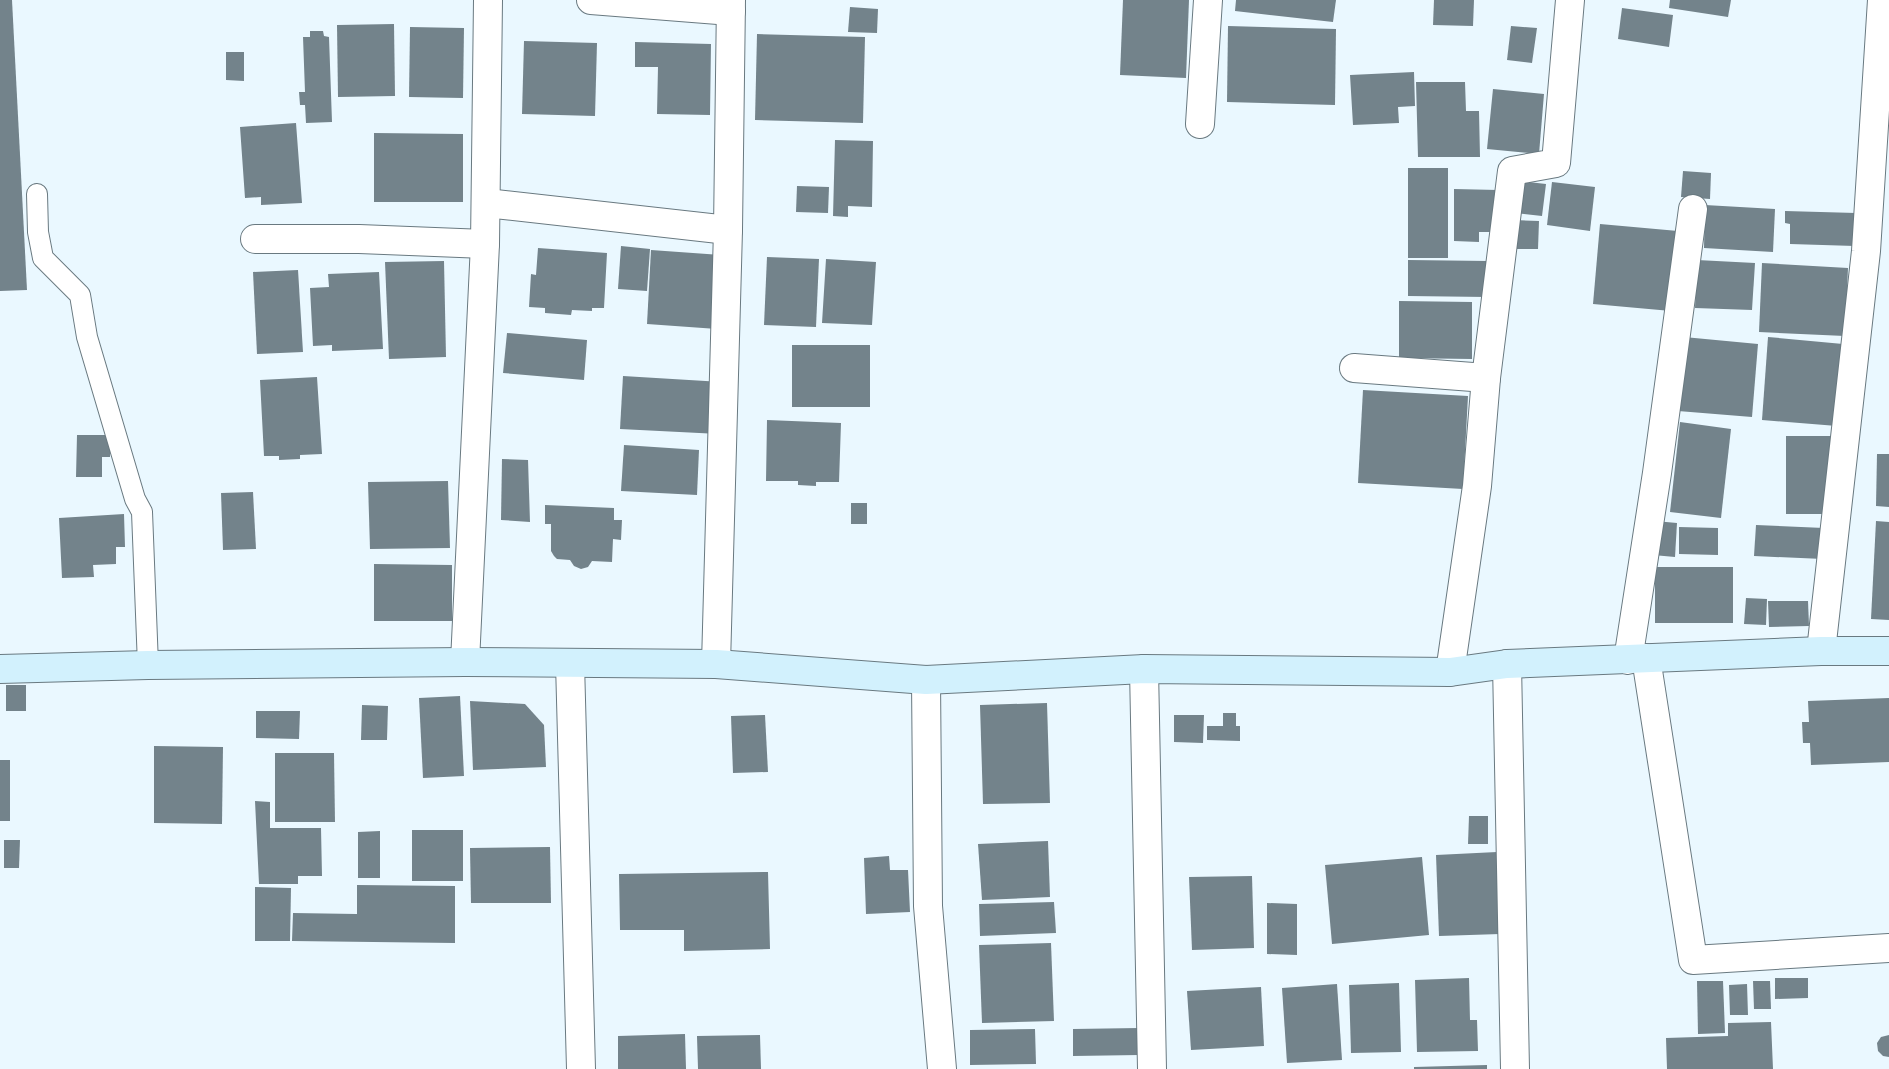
<svg xmlns="http://www.w3.org/2000/svg" width="1889" height="1069" font-family="'Golos Text',sans-serif">
<rect width="100%" height="100%" fill="#eaf8ff"/>
<g fill="#73838b">
<path d="M 0,0 L 12,0 L 27,290 L 0,291 Z"/>
<path d="M 1123,0 L 1189,0 L 1186,78 L 1120,75 Z"/>
<path d="M 1236,0 L 1336,0 L 1333,22 L 1235,11 Z"/>
<path d="M 1434,0 L 1474,0 L 1473,26 L 1433,25 Z"/>
<path d="M 1670,0 L 1731,0 L 1728,17 L 1669,8 Z"/>
<path d="M 850,7 L 878,9 L 877,33 L 848,32 Z"/>
<path d="M 1622,8 L 1673,15 L 1669,47 L 1618,39 Z"/>
<path d="M 394,24 L 395,96 L 338,97 L 337,25 Z"/>
<path d="M 1228,26 L 1336,29 L 1335,105 L 1227,102 Z"/>
<path d="M 1511,26 L 1537,28 L 1532,63 L 1507,60 Z"/>
<path d="M 410,27 L 464,28 L 463,98 L 409,97 Z"/>
<path d="M 310,31 L 323,31 L 324,36 L 329,37 L 332,122 L 306,123 L 305,105 L 300,105 L 299,92 L 305,92 L 303,37 L 310,37 Z"/>
<path d="M 757,34 L 865,37 L 863,123 L 755,120 Z"/>
<path d="M 524,41 L 597,43 L 595,116 L 522,114 Z"/>
<path d="M 635,42 L 711,44 L 710,115 L 657,114 L 658,67 L 635,67 Z"/>
<path d="M 226,52 L 244,52 L 244,81 L 226,80 Z"/>
<path d="M 1414,72 L 1415,106 L 1398,107 L 1399,123 L 1353,125 L 1350,75 Z"/>
<path d="M 1416,82 L 1465,82 L 1466,111 L 1479,111 L 1480,157 L 1418,157 Z"/>
<path d="M 1493,89 L 1544,94 L 1539,154 L 1487,149 Z"/>
<path d="M 296,123 L 302,203 L 261,205 L 261,197 L 245,198 L 240,127 Z"/>
<path d="M 374,133 L 463,134 L 463,202 L 374,202 Z"/>
<path d="M 835,140 L 873,141 L 872,207 L 848,206 L 848,217 L 833,216 Z"/>
<rect x="1408" y="168" width="40" height="90"/>
<path d="M 1683,171 L 1711,173 L 1710,199 L 1681,197 Z"/>
<path d="M 1520,181 L 1546,184 L 1542,216 L 1516,213 Z"/>
<path d="M 1552,182 L 1595,187 L 1590,231 L 1547,225 Z"/>
<path d="M 797,186 L 829,187 L 828,213 L 796,212 Z"/>
<path d="M 1454,189 L 1498,190 L 1498,232 L 1479,232 L 1479,242 L 1454,241 Z"/>
<path d="M 1705,205 L 1775,209 L 1773,252 L 1704,248 Z"/>
<path d="M 1785,211 L 1856,213 L 1855,246 L 1790,244 L 1790,224 L 1785,223 Z"/>
<path d="M 1515,220 L 1539,221 L 1538,249 L 1514,249 Z"/>
<path d="M 1600,224 L 1678,231 L 1671,311 L 1593,304 Z"/>
<path d="M 621,246 L 650,249 L 647,291 L 618,289 Z"/>
<path d="M 538,248 L 607,253 L 604,308 L 592,308 L 592,311 L 572,310 L 571,315 L 545,313 L 545,308 L 529,307 L 531,274 L 536,275 Z"/>
<path d="M 651,250 L 721,255 L 717,329 L 647,324 Z"/>
<path d="M 767,257 L 819,259 L 816,327 L 764,325 Z"/>
<path d="M 826,259 L 876,262 L 872,325 L 822,323 Z"/>
<path d="M 1408,260 L 1488,261 L 1487,297 L 1408,296 Z"/>
<path d="M 1697,260 L 1755,263 L 1752,310 L 1695,308 Z"/>
<path d="M 444,261 L 446,357 L 389,359 L 385,262 Z"/>
<path d="M 1762,263 L 1848,268 L 1845,336 L 1759,332 Z"/>
<path d="M 298,270 L 303,352 L 257,354 L 253,272 Z"/>
<path d="M 379,272 L 383,349 L 332,351 L 332,345 L 313,346 L 310,288 L 329,287 L 328,274 Z"/>
<path d="M 1399,301 L 1472,302 L 1472,359 L 1399,358 Z"/>
<path d="M 507,333 L 587,340 L 584,380 L 503,373 Z"/>
<path d="M 1684,337 L 1758,344 L 1752,417 L 1678,411 Z"/>
<path d="M 1768,337 L 1843,344 L 1837,426 L 1762,420 Z"/>
<rect x="792" y="345" width="78" height="62"/>
<path d="M 623,376 L 722,382 L 719,434 L 620,429 Z"/>
<path d="M 317,377 L 322,454 L 300,455 L 300,459 L 279,460 L 279,456 L 264,456 L 260,380 Z"/>
<path d="M 1363,390 L 1468,396 L 1463,489 L 1358,483 Z"/>
<path d="M 767,420 L 841,423 L 839,482 L 816,482 L 816,486 L 798,485 L 798,481 L 766,481 Z"/>
<path d="M 1680,422 L 1731,429 L 1721,518 L 1670,512 Z"/>
<path d="M 77,435 L 110,435 L 110,457 L 102,457 L 102,477 L 76,477 Z"/>
<rect x="1786" y="436" width="46" height="78"/>
<path d="M 624,445 L 699,450 L 697,495 L 621,491 Z"/>
<path d="M 1877,454 L 1889,454 L 1889,507 L 1876,506 Z"/>
<path d="M 502,459 L 528,460 L 530,522 L 501,520 Z"/>
<path d="M 448,481 L 450,548 L 370,549 L 368,482 Z"/>
<path d="M 253,492 L 256,549 L 223,550 L 221,493 Z"/>
<rect x="851" y="503" width="16" height="21"/>
<path d="M 545,505 L 614,508 L 614,520 L 622,520 L 621,540 L 613,539 L 612,562 L 592,561 L 588,567 L 581,569 L 574,566 L 570,560 L 557,559 L 554,556 L 551,551 L 551,524 L 545,524 Z"/>
<path d="M 124,514 L 125,547 L 116,547 L 116,564 L 93,565 L 94,577 L 62,578 L 59,518 Z"/>
<path d="M 1655,521 L 1677,523 L 1675,557 L 1653,555 Z"/>
<path d="M 1876,521 L 1889,522 L 1889,620 L 1871,619 Z"/>
<path d="M 1756,525 L 1824,528 L 1823,559 L 1754,556 Z"/>
<path d="M 1679,527 L 1718,528 L 1718,555 L 1679,554 Z"/>
<path d="M 374,564 L 452,565 L 452,621 L 374,621 Z"/>
<rect x="1655" y="567" width="78" height="56"/>
<path d="M 1746,598 L 1767,599 L 1766,625 L 1744,624 Z"/>
<path d="M 1768,601 L 1808,601 L 1809,626 L 1769,627 Z"/>
<rect x="6" y="685" width="20" height="26"/>
<path d="M 460,696 L 464,776 L 423,778 L 419,698 Z"/>
<path d="M 1889,698 L 1889,762 L 1811,765 L 1810,743 L 1803,743 L 1802,722 L 1809,722 L 1808,701 Z"/>
<path d="M 470,701 L 525,704 L 544,725 L 546,767 L 473,770 Z"/>
<path d="M 1047,703 L 1050,803 L 983,804 L 980,705 Z"/>
<path d="M 362,705 L 388,706 L 387,740 L 361,740 Z"/>
<path d="M 256,711 L 300,711 L 299,739 L 256,738 Z"/>
<path d="M 1223,713 L 1236,713 L 1236,726 L 1240,726 L 1240,741 L 1207,740 L 1207,726 L 1223,726 Z"/>
<path d="M 765,715 L 768,772 L 733,773 L 731,716 Z"/>
<path d="M 1174,715 L 1204,715 L 1203,743 L 1174,742 Z"/>
<path d="M 154,746 L 223,747 L 222,824 L 154,823 Z"/>
<path d="M 275,753 L 334,753 L 335,822 L 275,822 Z"/>
<rect x="0" y="760" width="10" height="61"/>
<path d="M 255,801 L 270,802 L 270,828 L 321,828 L 322,876 L 298,876 L 298,884 L 259,884 Z"/>
<path d="M 1469,816 L 1488,816 L 1488,844 L 1468,844 Z"/>
<rect x="412" y="830" width="51" height="51"/>
<path d="M 380,831 L 380,878 L 358,878 L 358,832 Z"/>
<path d="M 4,840 L 20,840 L 19,868 L 4,868 Z"/>
<path d="M 1048,841 L 1050,897 L 982,900 L 978,844 Z"/>
<path d="M 550,847 L 551,903 L 471,903 L 470,848 Z"/>
<path d="M 1497,852 L 1500,934 L 1439,936 L 1436,855 Z"/>
<path d="M 889,856 L 890,870 L 908,870 L 910,912 L 866,914 L 864,858 Z"/>
<path d="M 1422,857 L 1429,935 L 1332,944 L 1325,865 Z"/>
<path d="M 768,872 L 770,949 L 684,951 L 684,930 L 620,930 L 619,874 Z"/>
<path d="M 1252,876 L 1254,948 L 1192,950 L 1189,877 Z"/>
<path d="M 357,885 L 455,886 L 455,943 L 292,941 L 293,913 L 357,914 Z"/>
<path d="M 255,887 L 291,888 L 290,941 L 255,941 Z"/>
<path d="M 1054,902 L 1056,933 L 980,936 L 979,904 Z"/>
<path d="M 1267,903 L 1297,904 L 1297,955 L 1267,954 Z"/>
<path d="M 1051,943 L 1054,1021 L 982,1023 L 979,945 Z"/>
<path d="M 1469,978 L 1470,1020 L 1477,1020 L 1478,1051 L 1417,1052 L 1415,980 Z"/>
<path d="M 1775,978 L 1808,978 L 1808,998 L 1775,999 Z"/>
<path d="M 1697,981 L 1723,981 L 1725,1033 L 1698,1034 Z"/>
<path d="M 1753,981 L 1770,981 L 1771,1009 L 1754,1009 Z"/>
<path d="M 1399,983 L 1401,1052 L 1351,1053 L 1349,985 Z"/>
<path d="M 1337,984 L 1342,1060 L 1287,1063 L 1282,988 Z"/>
<path d="M 1747,984 L 1748,1015 L 1730,1015 L 1729,985 Z"/>
<path d="M 1261,987 L 1264,1046 L 1191,1050 L 1187,991 Z"/>
<path d="M 1771,1022 L 1773,1069 L 1667,1069 L 1666,1038 L 1728,1036 L 1728,1023 Z"/>
<path d="M 1139,1028 L 1139,1055 L 1073,1056 L 1073,1029 Z"/>
<path d="M 1035,1029 L 1036,1064 L 970,1065 L 970,1030 Z"/>
<path d="M 685,1034 L 686,1069 L 618,1069 L 618,1036 Z"/>
<path d="M 760,1035 L 761,1069 L 698,1069 L 697,1036 Z"/>
<path d="M 1889,1035 L 1889,1057 L 1883,1056 L 1878,1051 L 1877,1043 L 1881,1037 Z"/>
<path d="M 1487,1065 L 1487,1069 L 1414,1069 L 1414,1067 Z"/>
</g>
<g fill="none" stroke-linecap="round" stroke-linejoin="round">
<g stroke="#697980" stroke-width="22">
<path id="lane" d="M 37,194 L 38,232 L 43,258 L 80,295 L 87,337 L 135,499 L 142,512 L 148,665"/>
</g>
<g stroke="#697980" stroke-width="30">
<g id="street">
<path d="M 591,0 L 731,11"/>
<path d="M 1200,124 L 1208,0"/>
<path d="M 486,203 L 728,230"/>
<path d="M 255,239 L 359,239 L 485,244"/>
<path d="M 1354,368 L 1486,378"/>
<path d="M 1821,651 L 1866,251 L 1882,0"/>
<path d="M 1646,658 L 1693,960 L 1889,948"/>
<path d="M 1628,660 L 1657,473 L 1693,209"/>
<path d="M 465,662 L 485,244 L 488,0"/>
<path d="M 570,663 L 581,1069"/>
<path d="M 716,664 L 728,230 L 731,0"/>
<path d="M 1507,664 L 1515,1069"/>
<path d="M 1144,669 L 1152,1069"/>
<path d="M 1450,672 L 1477,486 L 1486,378 L 1512,171 L 1556,163 L 1570,0"/>
<path d="M 926,680 L 928,906 L 942,1069"/>
</g>
</g>
<g stroke="#697980" stroke-width="30">
<path id="secondary" d="M 0,669 L 148,665 L 465,662 L 716,664 L 926,680 L 1144,669 L 1450,672 L 1507,664 L 1821,651 L 1889,651"/>
</g>
<use href="#lane" stroke="#fff" stroke-width="20"/>
<use href="#street" stroke="#fff" stroke-width="28"/>
<use href="#secondary" stroke="#d2f1fd" stroke-width="28"/>
</g>
</svg>
